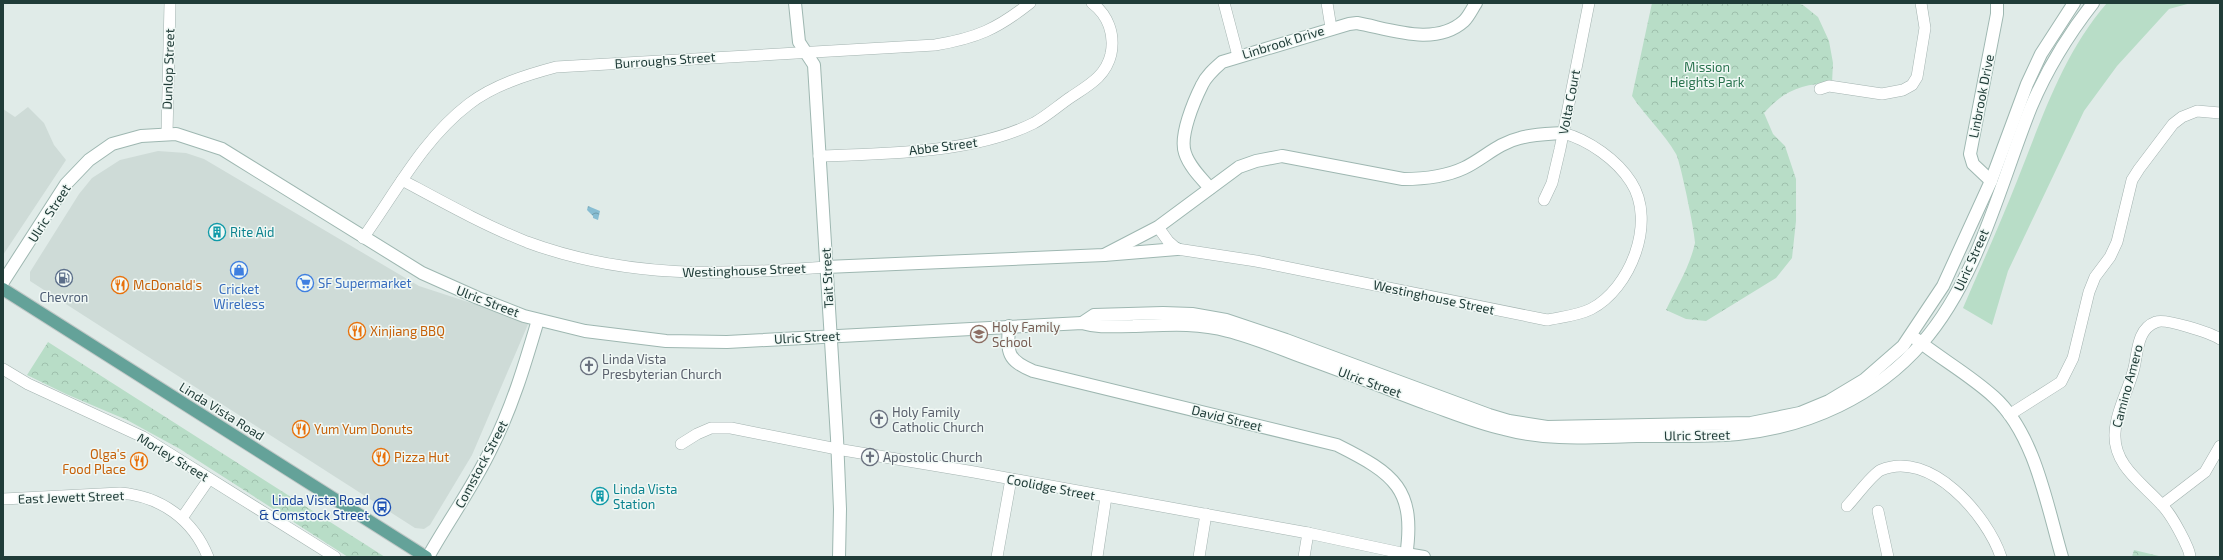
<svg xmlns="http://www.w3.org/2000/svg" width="2223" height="560" font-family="'Exo 2',sans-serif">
<defs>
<pattern id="forest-crowns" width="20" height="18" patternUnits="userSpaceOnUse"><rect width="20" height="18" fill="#b8ddc7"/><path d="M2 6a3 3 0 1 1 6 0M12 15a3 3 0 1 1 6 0" fill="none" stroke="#9ebfac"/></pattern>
<pattern id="water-waves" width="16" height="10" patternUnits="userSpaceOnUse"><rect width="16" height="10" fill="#87bdd2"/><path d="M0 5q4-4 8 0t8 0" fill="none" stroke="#6e9bab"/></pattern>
</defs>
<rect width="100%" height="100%" fill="#e0ebe8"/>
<g fill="#cedbd7">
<path d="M 28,107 L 44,123 L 54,145 L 66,160 L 3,255 L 3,109 L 15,117 Z"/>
<path d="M 158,151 L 186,153 L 204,159 L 419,286 L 529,322 L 472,455 L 430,525 L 424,529 L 415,528 L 30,281 L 30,272 L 79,194 L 92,178 L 120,160 Z"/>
</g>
<path fill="#b8ddc7" d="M 2107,3 L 2191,3 L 2169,9 L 2117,66 L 2084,111 L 2008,271 L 1992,325 L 1963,308 C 1981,266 2000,224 2017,181 C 2042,119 2062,55 2107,3 Z"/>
<g fill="url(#forest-crowns)">
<path d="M 1652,3 L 1797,3 L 1803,5 L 1818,17 L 1829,41 L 1833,63 L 1832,83 C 1802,84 1784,90 1764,113 L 1773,134 L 1785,146 L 1796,179 L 1796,221 L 1792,258 L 1776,278 L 1706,321 L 1686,319 L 1666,310 C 1676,289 1690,266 1695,243 C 1696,237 1680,160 1676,154 C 1664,133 1646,117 1632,96 Z"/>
<path d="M 48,342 L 385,557 L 348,557 L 180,449 L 127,420 L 66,394 L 27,375 Z"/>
<path d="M 2134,550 L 2163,557 L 2132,557 Z"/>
</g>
<path fill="url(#water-waves)" d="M 588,206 L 600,211 L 598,220 L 593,218 L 593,216 L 587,210 Z"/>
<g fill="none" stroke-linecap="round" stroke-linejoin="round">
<g stroke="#a3b3b0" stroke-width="12">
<g id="street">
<path d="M 1224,3 L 1238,56"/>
<path d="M 1327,3 L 1331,28"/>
<path d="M 1820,89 L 1829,86 L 1882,94 L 1903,90 L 1912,85 L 1917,77 L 1925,28 L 1921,3"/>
<path d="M 167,134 L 170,3"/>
<path d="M 819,156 C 886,154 974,153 1034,123 C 1047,116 1059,105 1071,97 C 1089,85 1106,76 1111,54 C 1115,34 1108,15 1092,3"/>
<path d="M 402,180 C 443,202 484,225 527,242 C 627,279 722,275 826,267"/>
<path d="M 1544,200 L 1552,183 L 1560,149 L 1589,3"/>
<path d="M 1158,227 L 1168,241 L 1177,249 L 1256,261 L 1547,320 C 1561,317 1577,316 1591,309 C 1630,289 1657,222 1631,182 C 1617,160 1589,140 1563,133"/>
<path d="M 363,238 C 396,192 423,139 469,104 C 494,85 526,75 556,67 L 935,45 C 977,38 997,29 1030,3"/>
<path d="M 3,369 L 28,384 L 143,437 L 335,557"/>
<path d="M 2009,415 L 2061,382 L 2073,358 L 2089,292 L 2095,277 L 2110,257 L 2117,242 L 2132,180 L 2139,169 L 2173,124 L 2182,117 L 2197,111 L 2220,113"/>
<path d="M 681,444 L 697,434 L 711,428 L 731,428 L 837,449 L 974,472 L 1308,533 L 1406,554"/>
<path d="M 3,499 L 120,493 C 160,496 193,519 208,557"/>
<path d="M 2162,505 L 2205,472 L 2220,446"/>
<path d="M 1847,506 C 1855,498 1872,474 1881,470 C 1930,449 1987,515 2001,557"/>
<path d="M 1878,511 L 1888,557"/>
<path d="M 182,518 L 209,479"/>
<path d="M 997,557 L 1011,479"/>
<path d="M 1097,557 L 1106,497"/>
<path d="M 1199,557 L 1206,514"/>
<path d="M 1304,557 L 1308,533"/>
<path d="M 2190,557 C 2190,551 2186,545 2184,540 C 2178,528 2171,514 2161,504 C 2142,483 2113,465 2115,433 C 2116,411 2129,389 2134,368 C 2138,351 2137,329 2156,322 C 2165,318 2211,333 2220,339"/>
</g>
</g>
<g stroke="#9eb7b1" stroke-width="14">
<g id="secondary">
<path d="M 795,3 L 799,42 L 814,65 L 837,438 L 840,509 L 839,557"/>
<path d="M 1991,181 L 1973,164 L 1970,154 L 1997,14 L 1997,3"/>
<path d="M 1210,188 C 1201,178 1189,166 1185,153 C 1179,136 1194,101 1202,85 C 1206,76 1214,69 1222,62 L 1349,24 L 1357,23 C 1390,29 1435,47 1464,21 C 1469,16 1472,9 1476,3"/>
<path d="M 1104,255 L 1158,227 L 1239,167 L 1256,161 L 1282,156 L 1403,179 C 1424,179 1445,177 1464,168 C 1483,159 1498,143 1520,138 C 1534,134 1549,134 1563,133"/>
<path d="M 826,267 L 1104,255 L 1177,249"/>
<path d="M 3,282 L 66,184 L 89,160 L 112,144 L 141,136 L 176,134 L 222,149 L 422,273 L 478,298 L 524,316 L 585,331 L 666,341 L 727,342 L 1082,323 C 1099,328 1115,326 1133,326 C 1164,325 1197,322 1228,331 C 1252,337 1276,347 1300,356 C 1342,371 1383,387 1425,403 C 1451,412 1477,423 1504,429 C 1548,441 1592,437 1637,436 C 1670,436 1705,437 1738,434 C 1808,427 1876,396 1922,343 C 1978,279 2000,184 2031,107 C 2047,69 2068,35 2093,3"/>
<path d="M 1082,323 L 1094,315 L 1163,313 L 1192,314 L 1226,320 L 1286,340 L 1489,415 L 1509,421 L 1547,427 L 1751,423 L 1800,413 L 1829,401 L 1864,380 L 1903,346 L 1943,286 L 1991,181 L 2027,84 L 2041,54 L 2074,3"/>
<path d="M 1009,326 C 1007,353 1007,360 1033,371 L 1337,445 C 1395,474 1416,489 1406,557"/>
<path d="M 1916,339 C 1941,359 1970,375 1994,397 C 2035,434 2047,506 2062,557"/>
<path d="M 1406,554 L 1424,557"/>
<path d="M 428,557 C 448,521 473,487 491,449 C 512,408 525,364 538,320"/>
</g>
</g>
<g stroke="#c1c8c7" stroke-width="14">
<path id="primary" d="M 3,289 L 426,557"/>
</g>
<use href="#street" stroke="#fff" stroke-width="11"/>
<use href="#secondary" stroke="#fff" stroke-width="12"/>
<use href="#primary" stroke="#64a299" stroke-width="12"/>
</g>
<defs>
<g id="building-ring" transform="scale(0.9)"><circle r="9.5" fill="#f0f8f5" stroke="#0f9aa8" stroke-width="1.5"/><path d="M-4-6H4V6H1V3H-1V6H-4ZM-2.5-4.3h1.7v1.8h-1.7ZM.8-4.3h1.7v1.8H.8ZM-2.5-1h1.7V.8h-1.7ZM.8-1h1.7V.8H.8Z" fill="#0f9aa8"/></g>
<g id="shop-ring" transform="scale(0.9)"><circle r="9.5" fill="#f0f8f5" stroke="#3f7fe0" stroke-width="1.5"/><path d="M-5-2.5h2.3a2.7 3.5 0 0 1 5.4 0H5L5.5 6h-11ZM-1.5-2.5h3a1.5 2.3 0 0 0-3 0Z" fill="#3f7fe0"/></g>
<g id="fuel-ring" transform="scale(0.9)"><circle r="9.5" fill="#f0f8f5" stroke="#5c6f8a" stroke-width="1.5"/><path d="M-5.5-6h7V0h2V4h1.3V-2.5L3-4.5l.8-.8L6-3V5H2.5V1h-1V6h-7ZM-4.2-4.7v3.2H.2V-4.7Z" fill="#5c6f8a"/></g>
<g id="supermarket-ring" transform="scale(0.9)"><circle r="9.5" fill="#f0f8f5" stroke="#3f7fe0" stroke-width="1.5"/><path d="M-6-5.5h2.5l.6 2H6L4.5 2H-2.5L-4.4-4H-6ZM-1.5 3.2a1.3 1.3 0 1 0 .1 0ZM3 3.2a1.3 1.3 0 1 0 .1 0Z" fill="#3f7fe0"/></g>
<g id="restaurant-ring" transform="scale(0.9)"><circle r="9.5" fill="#f0f8f5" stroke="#e8710a" stroke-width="1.5"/><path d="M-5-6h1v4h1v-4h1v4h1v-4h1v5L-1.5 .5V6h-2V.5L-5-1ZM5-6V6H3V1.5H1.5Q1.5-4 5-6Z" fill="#e8710a"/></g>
<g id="school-ring" transform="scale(0.9)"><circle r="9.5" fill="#f0f8f5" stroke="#8d6e63" stroke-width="1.5"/><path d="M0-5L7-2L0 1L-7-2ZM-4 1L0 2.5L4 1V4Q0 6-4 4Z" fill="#8d6e63"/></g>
<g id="church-ring" transform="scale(0.9)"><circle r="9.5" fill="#f0f8f5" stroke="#6b7280" stroke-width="1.5"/><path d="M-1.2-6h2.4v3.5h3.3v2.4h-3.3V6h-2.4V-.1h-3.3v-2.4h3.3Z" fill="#6b7280"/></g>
<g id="bus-ring" transform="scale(0.9)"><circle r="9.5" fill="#f0f8f5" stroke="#1a4fb4" stroke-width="1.5"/><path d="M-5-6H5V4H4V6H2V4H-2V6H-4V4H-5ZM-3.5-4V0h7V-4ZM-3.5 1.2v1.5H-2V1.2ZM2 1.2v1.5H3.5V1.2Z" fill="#1a4fb4"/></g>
</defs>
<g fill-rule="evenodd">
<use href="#building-ring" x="217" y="232"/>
<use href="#shop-ring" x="239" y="270"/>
<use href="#fuel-ring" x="64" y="278"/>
<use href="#supermarket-ring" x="305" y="283"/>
<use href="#restaurant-ring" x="120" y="285"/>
<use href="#restaurant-ring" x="357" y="331"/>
<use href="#school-ring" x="979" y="334"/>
<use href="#church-ring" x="589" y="366"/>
<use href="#church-ring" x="879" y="419"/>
<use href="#restaurant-ring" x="301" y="429"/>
<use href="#restaurant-ring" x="381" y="457"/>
<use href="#church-ring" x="870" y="457"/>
<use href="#restaurant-ring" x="139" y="461"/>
<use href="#building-ring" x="600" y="496"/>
<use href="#bus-ring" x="382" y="507"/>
</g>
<g text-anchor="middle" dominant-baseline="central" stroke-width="3" stroke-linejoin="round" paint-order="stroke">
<g font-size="13" fill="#203c38" stroke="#f0f8f5">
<text transform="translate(1283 42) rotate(-17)">Linbrook Drive</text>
<text transform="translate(665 60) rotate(-4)">Burroughs Street</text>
<text transform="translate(168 69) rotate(-88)">Dunlop Street</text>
<text transform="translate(1981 96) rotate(-79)">Linbrook Drive</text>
<text transform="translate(1569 102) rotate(-79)">Volta Court</text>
<text transform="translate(943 146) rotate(-7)">Abbe Street</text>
<text transform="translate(49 213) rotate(-57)">Ulric Street</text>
<text transform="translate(1971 260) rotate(-66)">Ulric Street</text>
<text transform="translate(744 270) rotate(-2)">Westinghouse Street</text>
<text transform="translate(827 278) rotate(-93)">Tait Street</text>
<text transform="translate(1434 297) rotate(12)">Westinghouse Street</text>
<text transform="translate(488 301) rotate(21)">Ulric Street</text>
<text transform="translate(807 337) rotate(-3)">Ulric Street</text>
<text transform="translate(1370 382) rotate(20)">Ulric Street</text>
<text transform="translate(2127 386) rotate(-75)">Camino Amero</text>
<text transform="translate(222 411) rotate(32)">Linda Vista Road</text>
<text transform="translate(1227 418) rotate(14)">David Street</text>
<text transform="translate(1697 435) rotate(-1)">Ulric Street</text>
<text transform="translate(173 457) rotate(31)">Morley Street</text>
<text transform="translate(481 464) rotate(-62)">Comstock Street</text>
<text transform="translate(1051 487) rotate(11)">Coolidge Street</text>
<text transform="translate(71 497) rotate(-2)">East Jewett Street</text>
</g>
<g font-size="13" fill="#2a734f" stroke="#f0f8f5">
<text x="1707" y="67">Mission<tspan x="1707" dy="15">Heights Park</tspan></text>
</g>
<g font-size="13" fill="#0d838f" stroke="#f0f8f5" text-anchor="start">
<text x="230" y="232">Rite Aid</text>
<text x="613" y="489">Linda Vista<tspan x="613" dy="15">Station</tspan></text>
</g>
<g font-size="13" fill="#366cbe" stroke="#f0f8f5" text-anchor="start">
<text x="318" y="283">SF Supermarket</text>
<text x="239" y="289" text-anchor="middle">Cricket<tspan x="239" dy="15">Wireless</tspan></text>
</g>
<g font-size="13" fill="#c56008" stroke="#f0f8f5" text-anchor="start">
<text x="133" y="285">McDonald's</text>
<text x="370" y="331">Xinjiang BBQ</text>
<text x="314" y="429">Yum Yum Donuts</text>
<text x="126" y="454" text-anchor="end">Olga's<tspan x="126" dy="15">Food Place</tspan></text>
<text x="394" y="457">Pizza Hut</text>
</g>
<g font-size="13" fill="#4e5e75" stroke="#f0f8f5">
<text x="64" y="297">Chevron</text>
</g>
<g font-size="13" fill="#785e54" stroke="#f0f8f5" text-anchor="start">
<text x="992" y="327">Holy Family<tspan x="992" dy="15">School</tspan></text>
</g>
<g font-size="13" fill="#5b616d" stroke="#f0f8f5" text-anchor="start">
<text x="602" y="359">Linda Vista<tspan x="602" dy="15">Presbyterian Church</tspan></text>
<text x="892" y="412">Holy Family<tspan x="892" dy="15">Catholic Church</tspan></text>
<text x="883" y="457">Apostolic Church</text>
</g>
<g font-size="13" fill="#164399" stroke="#f0f8f5" text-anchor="end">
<text x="369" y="500">Linda Vista Road<tspan x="369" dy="15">&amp; Comstock Street</tspan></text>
</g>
</g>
<rect width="2223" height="560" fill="none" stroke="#203c38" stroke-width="8"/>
</svg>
